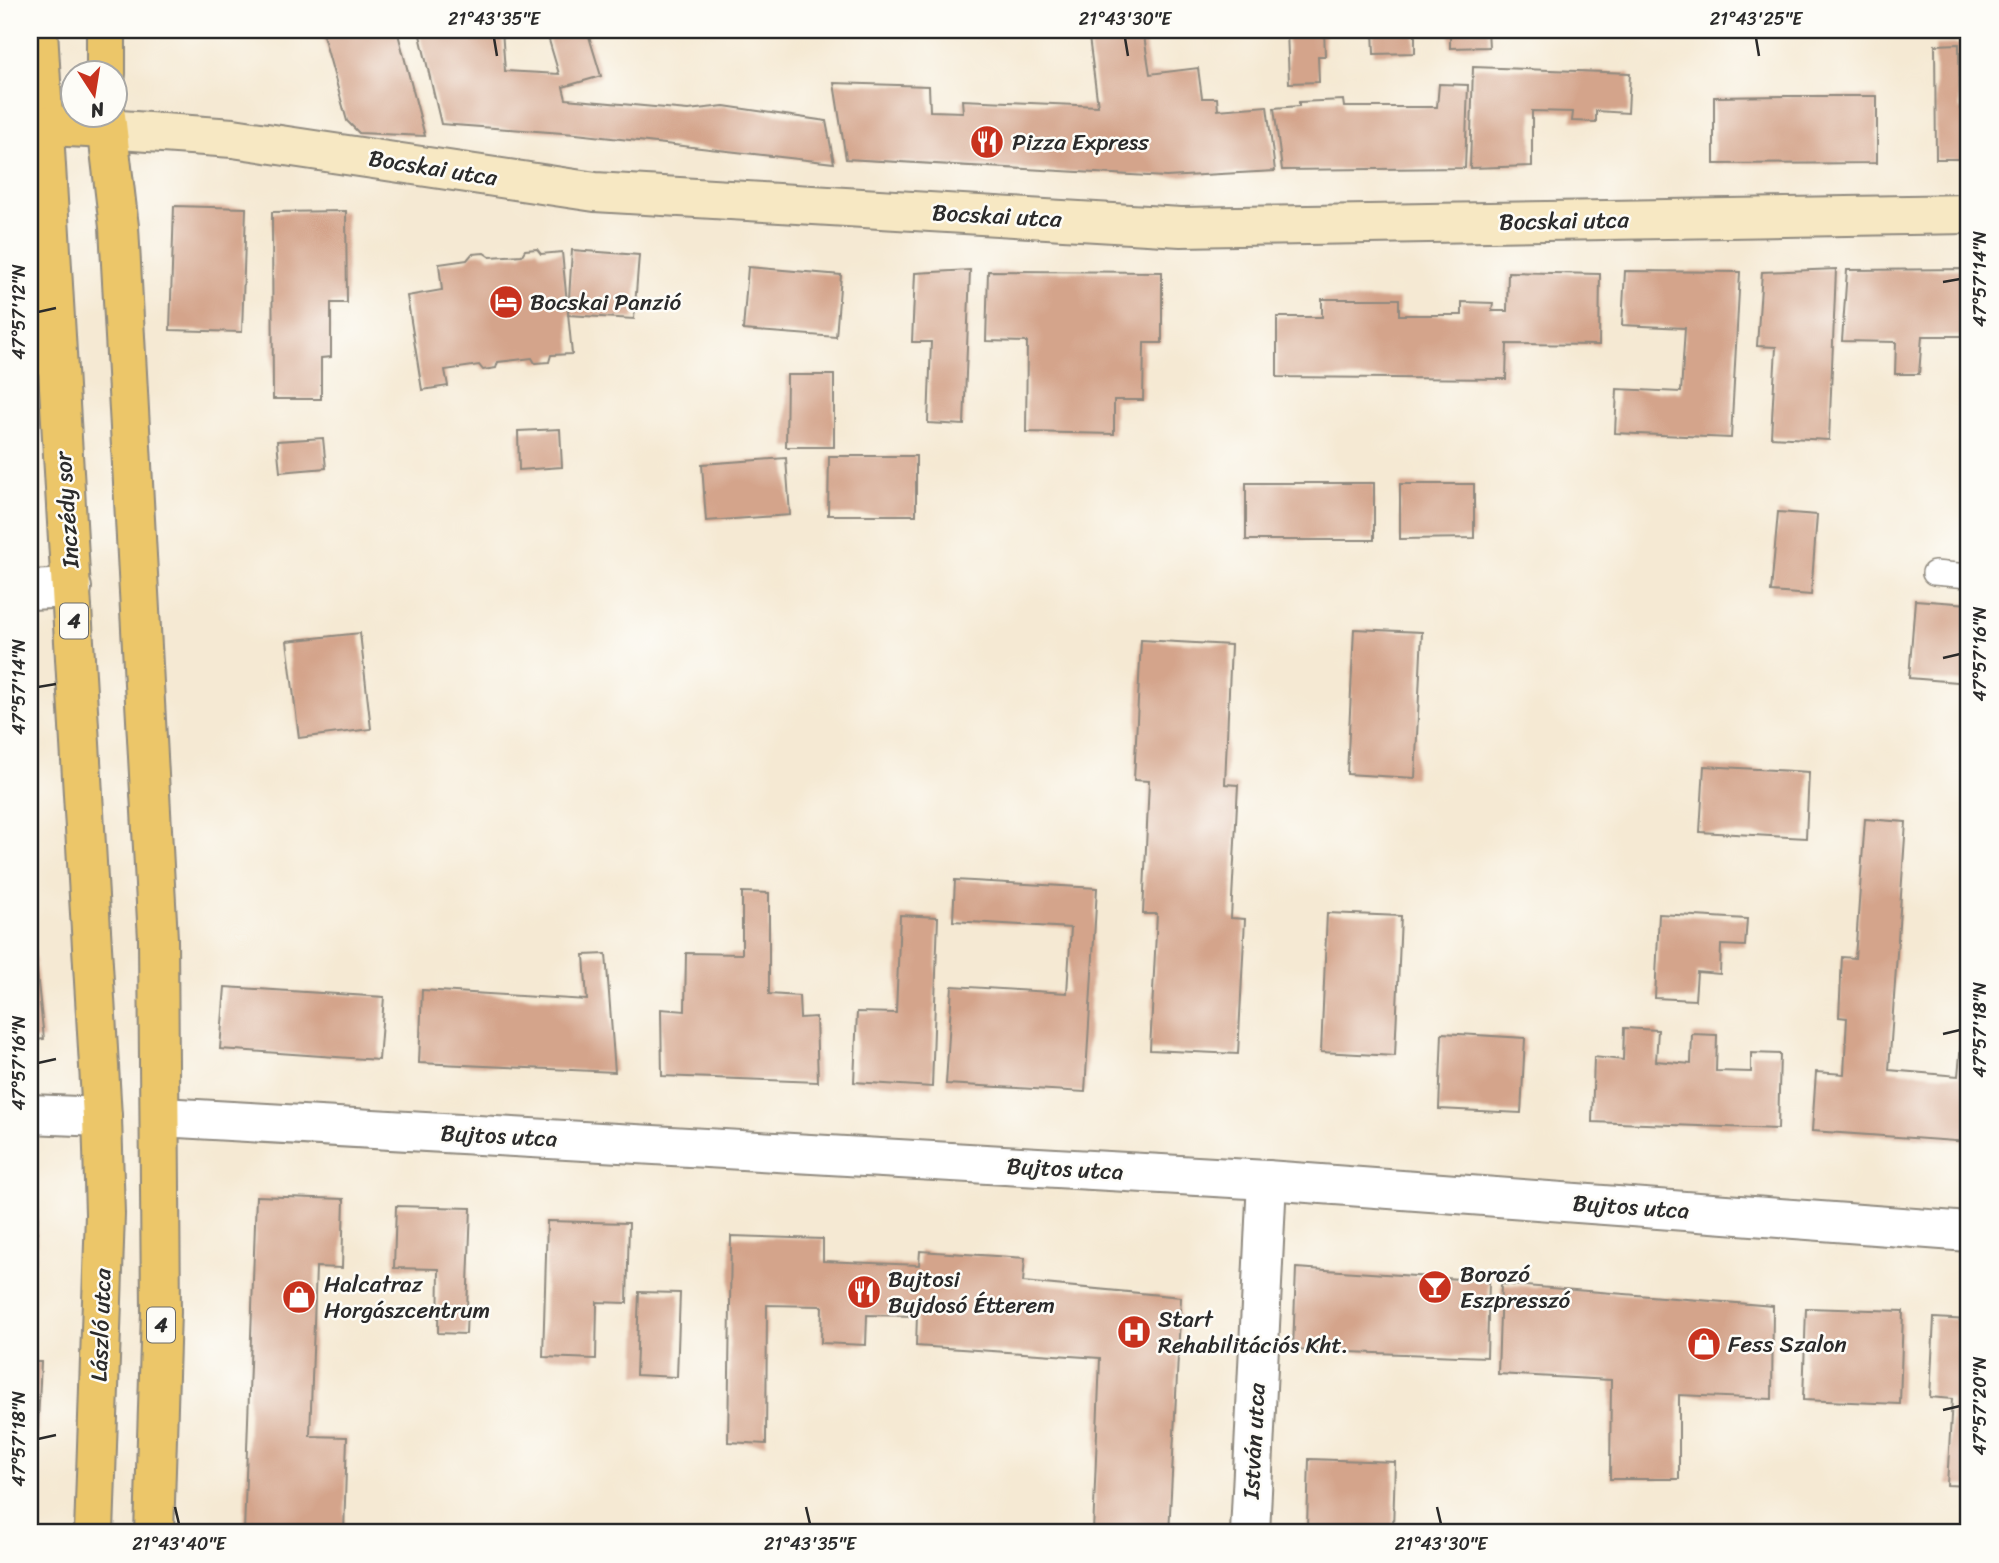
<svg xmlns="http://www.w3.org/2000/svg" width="1999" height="1563" font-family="Sriracha,sans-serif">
<rect width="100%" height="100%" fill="#fdfcf7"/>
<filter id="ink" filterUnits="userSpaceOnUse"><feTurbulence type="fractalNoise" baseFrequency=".0143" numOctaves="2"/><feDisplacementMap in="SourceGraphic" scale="14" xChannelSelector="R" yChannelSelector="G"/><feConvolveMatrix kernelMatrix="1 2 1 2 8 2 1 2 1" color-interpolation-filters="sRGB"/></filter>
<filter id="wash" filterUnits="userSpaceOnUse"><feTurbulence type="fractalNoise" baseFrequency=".00686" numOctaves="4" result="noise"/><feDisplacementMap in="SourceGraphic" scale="28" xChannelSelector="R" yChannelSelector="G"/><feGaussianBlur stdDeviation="1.57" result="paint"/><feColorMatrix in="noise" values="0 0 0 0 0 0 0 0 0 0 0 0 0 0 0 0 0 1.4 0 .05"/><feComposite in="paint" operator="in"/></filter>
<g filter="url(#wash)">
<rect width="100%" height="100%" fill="#f5e9d3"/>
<g id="blocks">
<g fill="#d4a48b">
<path d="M 342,30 L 397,30 L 425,136 L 359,133 L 347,121 L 323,35 Z"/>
<path d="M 502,30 L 505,71 L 559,74 L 546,30 L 587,30 L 601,76 L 563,87 L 566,99 L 688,110 L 724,106 L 826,121 L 834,163 L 576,134 L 441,124 L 419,31 Z"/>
<path d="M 1088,30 L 1143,30 L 1150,74 L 1198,68 L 1202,98 L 1217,98 L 1218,110 L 1267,106 L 1275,171 L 1166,177 L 846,159 L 834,83 L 929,86 L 930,111 L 963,112 L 962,100 L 1098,106 Z"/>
<path d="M 1287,30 L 1324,30 L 1325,56 L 1318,56 L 1319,82 L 1289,83 Z"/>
<path d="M 1373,30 L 1415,30 L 1415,53 L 1374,54 Z"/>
<path d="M 1450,30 L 1488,30 L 1489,47 L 1450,48 Z"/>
<path d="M 1959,44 L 1960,109 L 1969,108 L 1969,159 L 1936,159 L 1935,45 Z"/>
<path d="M 1473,67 L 1630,73 L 1628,113 L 1596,111 L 1596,122 L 1572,121 L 1573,112 L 1532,111 L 1532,166 L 1470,168 Z"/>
<path d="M 1439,84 L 1468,85 L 1465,168 L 1282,170 L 1274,108 L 1299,106 L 1299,102 L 1343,100 L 1344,107 L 1437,107 Z"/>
<path d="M 1786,96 L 1877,96 L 1877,163 L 1714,164 L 1714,97 Z"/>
<path d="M 174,206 L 246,208 L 242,332 L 170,330 Z"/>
<path d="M 346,211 L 347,303 L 331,303 L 331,357 L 321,358 L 321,399 L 273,399 L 272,212 Z"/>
<path d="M 537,249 L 541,254 L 562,252 L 572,354 L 551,355 L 549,362 L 535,363 L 532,358 L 498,362 L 496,368 L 483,370 L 479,365 L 445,370 L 448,386 L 422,390 L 407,296 L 442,290 L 439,264 L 467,260 L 472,254 L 484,253 L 490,257 L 522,255 L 525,250 Z"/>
<path d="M 572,250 L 639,255 L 634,319 L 568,315 Z"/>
<path d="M 748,267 L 841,275 L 836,337 L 743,330 Z"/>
<path d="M 1836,269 L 1829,440 L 1771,437 L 1776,347 L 1757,346 L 1762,272 Z"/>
<path d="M 1969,269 L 1969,336 L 1922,336 L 1919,374 L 1895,374 L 1896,342 L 1842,341 L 1847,270 Z"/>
<path d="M 970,270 L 964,425 L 928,423 L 931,342 L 912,342 L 915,273 Z"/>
<path d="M 988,271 L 1162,272 L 1162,343 L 1144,343 L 1143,400 L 1114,400 L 1114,434 L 1026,432 L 1027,342 L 986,341 Z"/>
<path d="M 1625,271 L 1740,272 L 1731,438 L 1615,433 L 1617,389 L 1681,392 L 1685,328 L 1622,325 Z"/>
<path d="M 1508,272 L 1600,274 L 1599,345 L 1507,344 L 1506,379 L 1277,377 L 1277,317 L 1322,317 L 1322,299 L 1399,299 L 1399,315 L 1462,315 L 1462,302 L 1493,303 L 1492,311 L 1507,311 Z"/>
<path d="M 787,375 L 834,375 L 834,447 L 786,447 Z"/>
<path d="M 560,429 L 562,467 L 519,470 L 518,431 Z"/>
<path d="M 323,438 L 326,468 L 280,472 L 277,441 Z"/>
<path d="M 829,456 L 916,456 L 916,515 L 828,515 Z"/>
<path d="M 786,458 L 790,515 L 706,521 L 702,464 Z"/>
<rect x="1246" y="483" width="128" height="57"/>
<path d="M 1400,484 L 1474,484 L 1474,538 L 1400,539 Z"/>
<path d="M 1778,512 L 1817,515 L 1811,595 L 1771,592 Z"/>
<path d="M 1915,600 L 1969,604 L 1969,683 L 1909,678 Z"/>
<path d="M 1354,629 L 1422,632 L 1415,778 L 1347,774 Z"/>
<path d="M 360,633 L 371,729 L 299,738 L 287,641 Z"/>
<path d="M 1141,640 L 1231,645 L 1225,784 L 1238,785 L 1231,918 L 1245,919 L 1238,1054 L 1150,1050 L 1157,914 L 1143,914 L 1149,781 L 1134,780 Z"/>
<path d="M 1704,766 L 1809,772 L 1806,838 L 1700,832 Z"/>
<path d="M 1865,819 L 1906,822 L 1889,1070 L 1958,1076 L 1969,958 L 1969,1142 L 1812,1131 L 1816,1072 L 1844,1074 L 1847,1018 L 1839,1017 L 1842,957 L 1855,958 Z"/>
<path d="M 955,880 L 1097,888 L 1085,1092 L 946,1084 L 952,986 L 1067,993 L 1071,928 L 953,921 Z"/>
<path d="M 742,892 L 769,893 L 769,994 L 799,996 L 800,1018 L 816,1017 L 818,1082 L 662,1076 L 661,1009 L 685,1011 L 686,953 L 742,954 Z"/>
<path d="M 1327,913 L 1401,916 L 1395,1056 L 1321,1052 Z"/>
<path d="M 1659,914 L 1747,919 L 1745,946 L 1721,945 L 1720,974 L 1697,972 L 1695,1000 L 1655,998 Z"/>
<path d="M 900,915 L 938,917 L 932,1087 L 854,1082 L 857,1012 L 896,1013 Z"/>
<path d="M 30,946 L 34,946 L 44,1039 L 30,1041 Z"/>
<path d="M 606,954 L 615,1072 L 419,1063 L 422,990 L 587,1000 L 584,955 Z"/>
<path d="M 225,987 L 384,997 L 379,1060 L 220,1049 Z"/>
<path d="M 1624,1028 L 1658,1030 L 1656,1061 L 1691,1064 L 1692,1034 L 1717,1035 L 1716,1071 L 1751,1072 L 1751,1053 L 1780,1054 L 1778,1129 L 1592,1122 L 1594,1057 L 1623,1060 Z"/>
<path d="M 1442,1033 L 1525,1038 L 1521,1113 L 1439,1109 Z"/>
<path d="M 256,1196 L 344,1199 L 342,1268 L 316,1267 L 310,1436 L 347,1437 L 344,1533 L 244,1533 Z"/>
<path d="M 30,1203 L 38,1203 L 36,1262 L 30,1262 Z"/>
<path d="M 396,1206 L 471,1208 L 466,1334 L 438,1333 L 439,1269 L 394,1268 Z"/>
<path d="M 547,1221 L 629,1223 L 627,1303 L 597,1302 L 596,1359 L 543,1357 Z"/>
<path d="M 731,1236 L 823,1239 L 823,1261 L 919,1265 L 920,1251 L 1025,1258 L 1023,1282 L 1181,1297 L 1169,1533 L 1093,1533 L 1100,1358 L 916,1346 L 917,1316 L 867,1315 L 866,1345 L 821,1343 L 822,1306 L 767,1305 L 766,1444 L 728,1442 Z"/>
<path d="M 1296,1268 L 1489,1281 L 1487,1357 L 1293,1350 Z"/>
<path d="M 1501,1284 L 1773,1306 L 1772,1399 L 1679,1395 L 1679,1479 L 1610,1479 L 1611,1380 L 1498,1374 Z"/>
<path d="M 639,1292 L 680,1293 L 677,1377 L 636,1375 Z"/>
<path d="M 1806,1308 L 1903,1311 L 1900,1404 L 1803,1400 Z"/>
<path d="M 1934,1318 L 1969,1320 L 1969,1486 L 1947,1485 L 1952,1399 L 1930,1397 Z"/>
<path d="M 30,1362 L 41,1362 L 35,1481 L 30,1481 Z"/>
<path d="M 1309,1459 L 1395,1462 L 1393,1530 L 1307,1527 Z"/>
</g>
</g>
</g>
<g filter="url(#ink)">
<use href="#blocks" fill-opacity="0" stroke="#908a7f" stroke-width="2"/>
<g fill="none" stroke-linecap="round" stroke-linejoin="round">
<g stroke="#908a7f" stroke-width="26">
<path id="lane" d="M 1934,573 L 1969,576"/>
</g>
<g stroke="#908a7f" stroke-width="42">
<g id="street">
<path d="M 30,590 L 72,588"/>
<path d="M 30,1114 L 102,1117"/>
<path d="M 161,1117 L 1267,1180 L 1969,1232"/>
<path d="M 1250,1533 L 1267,1180"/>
</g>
</g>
<g stroke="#908a7f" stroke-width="42">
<path id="secondary" d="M 106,129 L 233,138 L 595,192 L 1181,227 L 1969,214"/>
</g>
<g stroke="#908a7f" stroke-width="42">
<g id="primary">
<path d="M 38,30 L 102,1117 L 105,1214 L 94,1533"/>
<path d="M 106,30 L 106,74"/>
<path d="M 106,116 L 119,227 L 158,939 L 161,1312 L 154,1533"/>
<path d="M 30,125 L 106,129"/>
</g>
</g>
<path stroke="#908a7f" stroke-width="4.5" stroke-dasharray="2 5" stroke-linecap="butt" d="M 151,32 L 192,30"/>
<use href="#lane" stroke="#fff" stroke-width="23"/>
<use href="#street" stroke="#fff" stroke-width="38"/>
<use href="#secondary" stroke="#f7e8c3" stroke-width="38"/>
<use href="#primary" stroke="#ecc669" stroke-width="38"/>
</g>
</g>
<path fill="none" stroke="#2b2b2b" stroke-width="2.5" d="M 494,38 L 497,56M 1125,38 L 1128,56M 1756,38 L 1759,56M 1943,282 L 1960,279M 38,312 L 56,308M 1943,658 L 1960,654M 38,687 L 56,684M 1943,1034 L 1960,1030M 38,1063 L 56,1059M 1943,1410 L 1960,1406M 38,1439 L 56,1435M 175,1507 L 179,1524M 806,1507 L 810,1524M 1437,1507 L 1441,1524"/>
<defs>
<g id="restaurant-disc" transform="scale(1.75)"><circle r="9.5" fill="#c8321e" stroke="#fdfcf7"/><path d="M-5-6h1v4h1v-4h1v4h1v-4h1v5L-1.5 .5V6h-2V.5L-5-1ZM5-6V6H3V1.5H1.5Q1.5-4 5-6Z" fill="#fff"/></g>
<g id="hotel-disc" transform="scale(1.75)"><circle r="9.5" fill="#c8321e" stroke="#fdfcf7"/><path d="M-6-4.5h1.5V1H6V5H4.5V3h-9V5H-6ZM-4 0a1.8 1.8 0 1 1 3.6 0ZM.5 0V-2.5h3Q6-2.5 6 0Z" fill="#fff"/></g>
<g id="bar-disc" transform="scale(1.75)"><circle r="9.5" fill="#c8321e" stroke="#fdfcf7"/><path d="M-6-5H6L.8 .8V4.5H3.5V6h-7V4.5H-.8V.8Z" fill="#fff"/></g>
<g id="shop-disc" transform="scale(1.75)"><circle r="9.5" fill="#c8321e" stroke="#fdfcf7"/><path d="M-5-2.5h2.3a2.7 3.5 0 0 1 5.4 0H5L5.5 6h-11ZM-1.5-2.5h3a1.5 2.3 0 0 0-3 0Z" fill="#fff"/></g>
<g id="hospital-disc" transform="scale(1.75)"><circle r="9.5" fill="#c8321e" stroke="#fdfcf7"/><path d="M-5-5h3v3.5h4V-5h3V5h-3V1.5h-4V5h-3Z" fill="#fff"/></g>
</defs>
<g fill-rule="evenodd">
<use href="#restaurant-disc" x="987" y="142"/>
<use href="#hotel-disc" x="506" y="302"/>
<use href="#bar-disc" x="1435" y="1287"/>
<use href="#restaurant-disc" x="864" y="1292"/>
<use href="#shop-disc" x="299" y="1297"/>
<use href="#hospital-disc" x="1134" y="1332"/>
<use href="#shop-disc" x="1704" y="1344"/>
</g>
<g text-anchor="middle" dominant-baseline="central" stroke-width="5" stroke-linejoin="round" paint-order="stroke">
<g fill="#fdfcf7" stroke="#6a6a68" stroke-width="2">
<rect x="60" y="603.5" width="28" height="35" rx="5"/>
<rect x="147" y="1307.5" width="28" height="35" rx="5"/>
</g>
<g font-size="21" font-weight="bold" fill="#2b2b2b">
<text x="74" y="621">4</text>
<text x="161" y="1325">4</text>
</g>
<g font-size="23" fill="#2b2b2b" stroke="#fdfcf7" text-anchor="start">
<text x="1012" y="142">Pizza Express</text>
<text x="530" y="302">Bocskai Panzió</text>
<text x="1460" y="1274">Borozó<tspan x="1460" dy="26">Eszpresszó</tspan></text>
<text x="888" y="1279">Bujtosi<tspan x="888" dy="26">Bujdosó Étterem</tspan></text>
<text x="324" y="1284">Halcatraz<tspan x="324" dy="26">Horgászcentrum</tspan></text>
<text x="1158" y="1319">Start<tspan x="1158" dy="26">Rehabilitációs Kht.</tspan></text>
<text x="1728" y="1344">Fess Szalon</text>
</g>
<g font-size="23" fill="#2b2b2b" stroke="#fdfcf7">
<text transform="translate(433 168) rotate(9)">Bocskai utca</text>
<text transform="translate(997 216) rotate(3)">Bocskai utca</text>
<text transform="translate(1564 221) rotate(-1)">Bocskai utca</text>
<text transform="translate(67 510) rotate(-94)">Inczédy sor</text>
<text transform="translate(499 1136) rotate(3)">Bujtos utca</text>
<text transform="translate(1065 1169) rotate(3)">Bujtos utca</text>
<text transform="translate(1631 1207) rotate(4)">Bujtos utca</text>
<text transform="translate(101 1325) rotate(-88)">László utca</text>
<text transform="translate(1254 1441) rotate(-87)">István utca</text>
</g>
</g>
<rect width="1999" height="1563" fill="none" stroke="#fdfcf7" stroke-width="77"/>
<g transform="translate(94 94) rotate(168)"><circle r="33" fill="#fdfcf7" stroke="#a9a8a5" stroke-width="2"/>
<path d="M0-5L12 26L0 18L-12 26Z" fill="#c8321e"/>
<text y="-10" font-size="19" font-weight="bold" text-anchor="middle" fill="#2b2b2b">N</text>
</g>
<rect x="38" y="38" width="1922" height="1486" fill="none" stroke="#2b2b2b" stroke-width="2.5"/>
<g font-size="18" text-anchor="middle" fill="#2b2b2b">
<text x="494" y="25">21°43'35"E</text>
<text x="1125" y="25">21°43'30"E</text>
<text x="1756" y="25">21°43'25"E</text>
<text transform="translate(1980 279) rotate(-90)" y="6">47°57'14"N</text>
<text transform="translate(19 312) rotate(-90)" y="6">47°57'12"N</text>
<text transform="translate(1980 654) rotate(-90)" y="6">47°57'16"N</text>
<text transform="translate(19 687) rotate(-90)" y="6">47°57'14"N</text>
<text transform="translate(1980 1030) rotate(-90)" y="6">47°57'18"N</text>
<text transform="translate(19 1063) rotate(-90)" y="6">47°57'16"N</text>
<text transform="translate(1980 1406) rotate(-90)" y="6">47°57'20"N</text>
<text transform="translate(19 1439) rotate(-90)" y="6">47°57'18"N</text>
<text x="179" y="1550">21°43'40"E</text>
<text x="810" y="1550">21°43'35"E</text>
<text x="1441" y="1550">21°43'30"E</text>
</g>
</svg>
